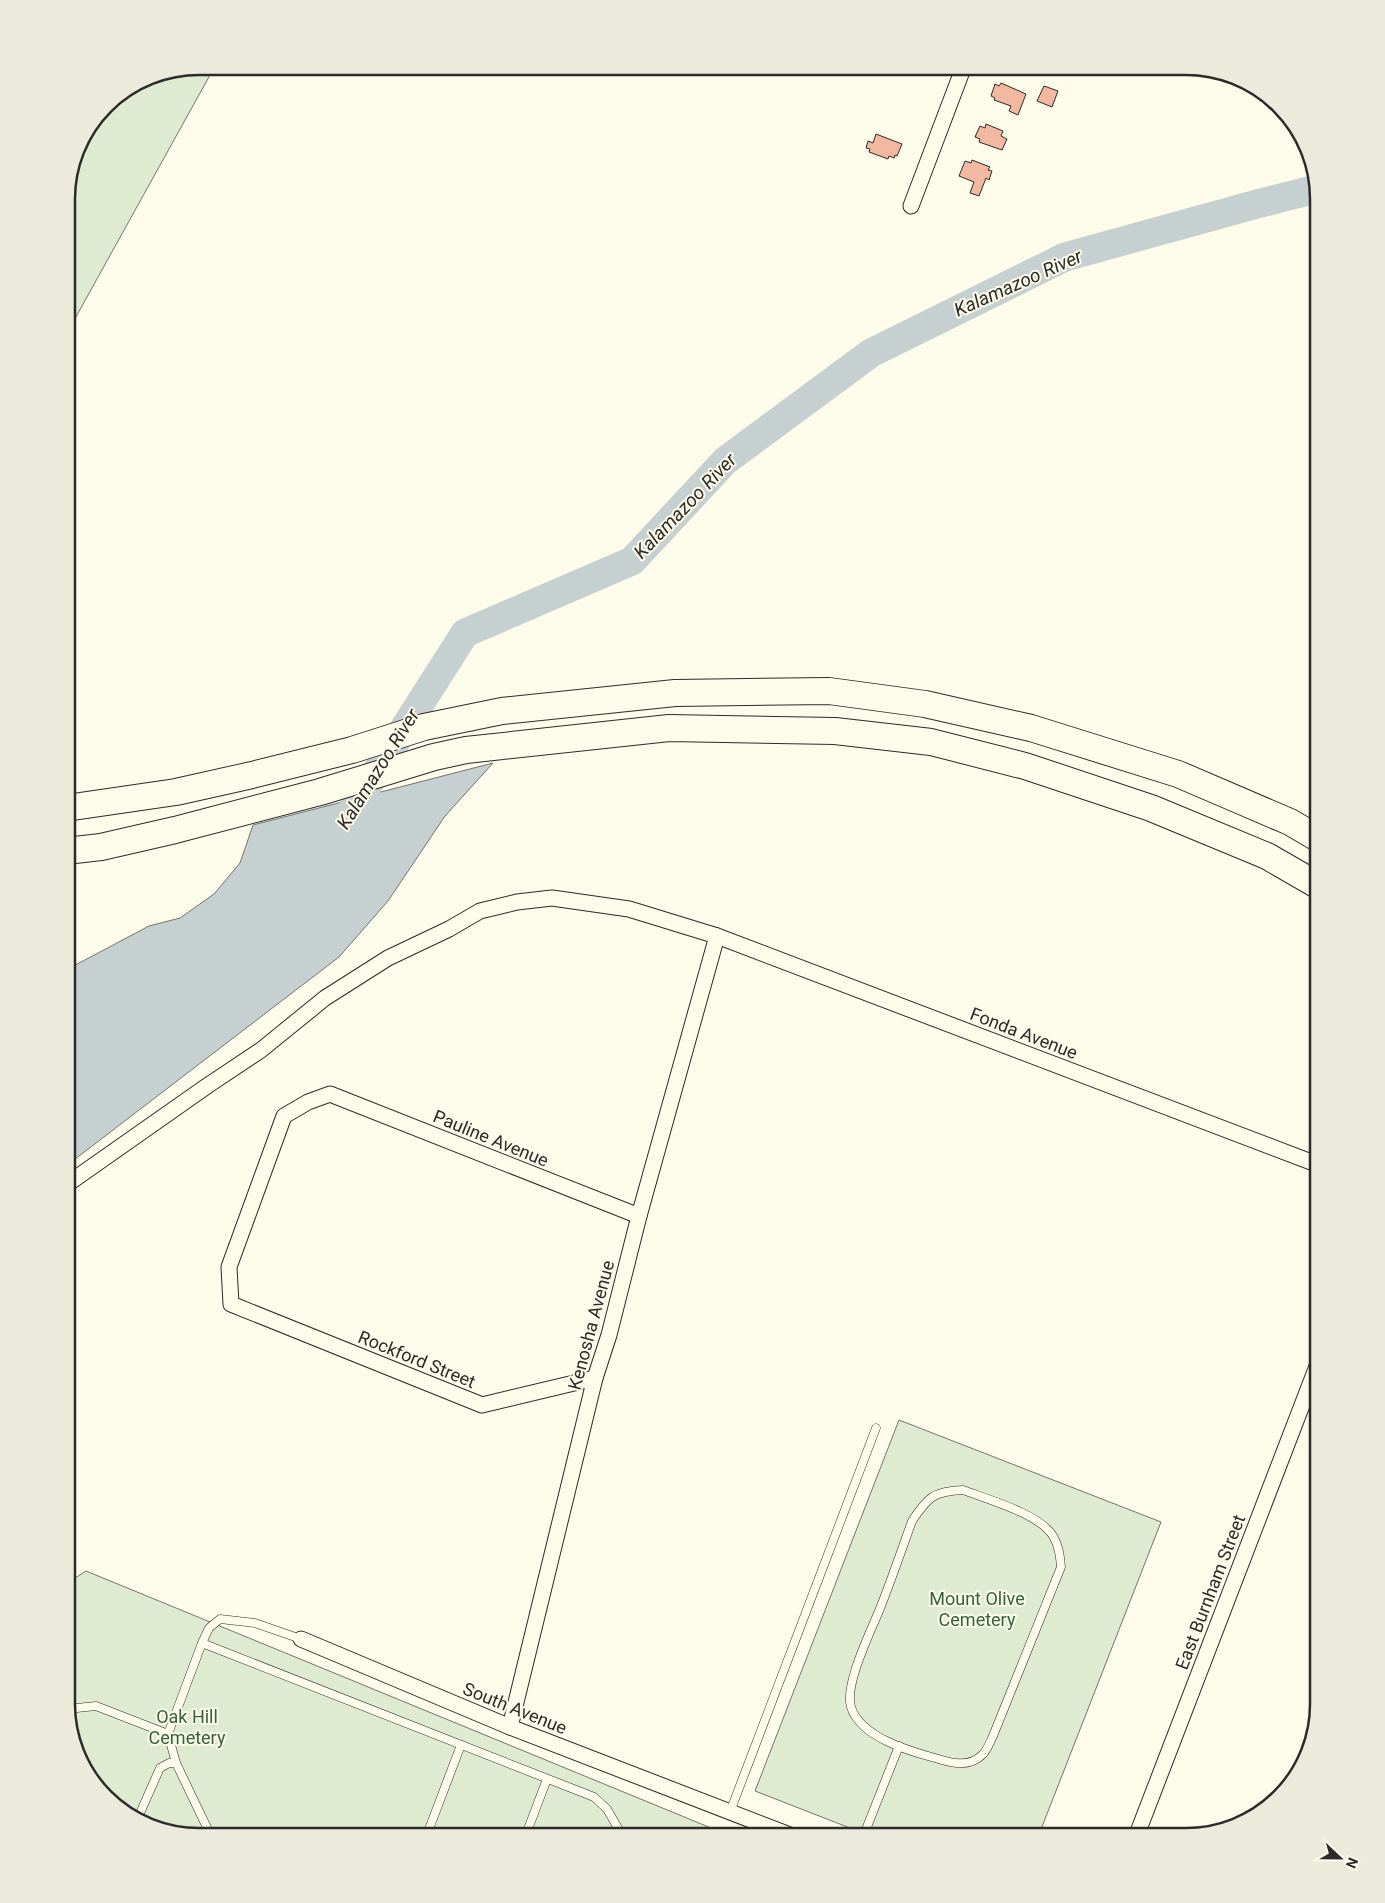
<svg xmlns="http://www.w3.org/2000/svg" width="1385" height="1903" font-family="Roboto,sans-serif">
<rect width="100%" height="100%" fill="#fdfbea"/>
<g fill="#deebd1" stroke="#74746e">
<path d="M 198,66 L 215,66 L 67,333 L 67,190 L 80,140 L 111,99 L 148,76 Z"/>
<path d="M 899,1420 L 1161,1522 L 1038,1837 L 873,1837 L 755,1791 Z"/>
<path d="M 86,1571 L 733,1837 L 190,1836 L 132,1819 L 84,1771 L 66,1704 L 66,1584 Z"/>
</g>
<path fill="#c7d0d0" stroke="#74746e" d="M 493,763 L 445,816 L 388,901 L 339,957 L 66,1166 L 66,1119 L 68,1115 L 66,1112 L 66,970 L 149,926 L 180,918 L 214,894 L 240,863 L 253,825 Z"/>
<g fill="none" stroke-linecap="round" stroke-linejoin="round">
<path stroke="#c7d0d0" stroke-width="29" d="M 340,829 L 465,633 L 632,561 L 725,461 L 871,353 L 1065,257 L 1257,204 L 1316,189"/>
</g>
<g fill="#f2b8a0" stroke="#2b2b2b">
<path d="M 1001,83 L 1026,94 L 1018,115 L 1009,111 L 1011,106 L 994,100 L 995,98 L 991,96 L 995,84 L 999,86 Z"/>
<path d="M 1044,86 L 1058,91 L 1052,107 L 1037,101 Z"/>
<path d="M 986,124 L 1003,131 L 1001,136 L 1007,139 L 1002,150 L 979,142 L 980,139 L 975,137 L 980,126 L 985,128 Z"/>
<path d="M 876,134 L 902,144 L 897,156 L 895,155 L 894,158 L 889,156 L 888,159 L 869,152 L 870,149 L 866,148 L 868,141 L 873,143 Z"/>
<path d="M 972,160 L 990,167 L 988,170 L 992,171 L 989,180 L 986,178 L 979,196 L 970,193 L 974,182 L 959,176 L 965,161 L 971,163 Z"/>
</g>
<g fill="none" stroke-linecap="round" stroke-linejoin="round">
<g stroke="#2b2b2b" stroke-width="9">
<g id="lane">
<path d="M 963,1490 C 987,1499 1040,1514 1053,1536 C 1059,1546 1060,1556 1061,1567 L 993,1736 C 990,1742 987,1751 982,1755 C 969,1768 951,1763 935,1758 C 909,1751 860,1737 851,1707 C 844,1684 872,1629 881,1606 C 892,1578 902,1549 912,1521 C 928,1497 934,1491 963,1490 Z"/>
<path d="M 202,1643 L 594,1797 L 607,1809 L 623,1837"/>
<path d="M 67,1709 L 96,1706 L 168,1734 L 176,1763 L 211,1836"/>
<path d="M 168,1734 L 202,1643 L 209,1628 L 220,1619 L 255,1623 L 301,1639"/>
<path d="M 730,1812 L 876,1428"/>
<path d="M 137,1820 L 160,1768 L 169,1763 L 176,1763"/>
<path d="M 426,1837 L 461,1745"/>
<path d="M 525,1837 L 547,1779"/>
<path d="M 863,1837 L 899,1746"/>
</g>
</g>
<g stroke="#2b2b2b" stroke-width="17">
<g id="street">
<path d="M 911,206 L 964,66"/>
<path d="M 66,1185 L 207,1086 L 261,1050 L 325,998 L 388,958 L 449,929 L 480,911 L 517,902 L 552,898 L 629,909 L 717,936 L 1319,1165"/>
<path d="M 595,1378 L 482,1405 L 231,1304 L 229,1267 L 284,1116 L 308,1102 L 330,1094 L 639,1216"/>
<path d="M 301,1639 L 510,1727 L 795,1837"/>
<path d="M 510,1727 L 595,1378 L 609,1335 L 639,1216 L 717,936"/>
<path d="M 1136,1837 L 1319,1361"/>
</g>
</g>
<g stroke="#2b2b2b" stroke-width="28">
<g id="highway">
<path d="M 66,808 L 176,792 L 252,775 L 352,750 L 424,727 L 502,711 L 675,693 L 829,691 L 925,704 L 1031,728 L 1178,774 L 1290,822 L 1319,839"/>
<path d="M 66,851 L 101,847 L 175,830 L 320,792 L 434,757 L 466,750 L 669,728 L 835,731 L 931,742 L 1025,766 L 1151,808 L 1267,856 L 1319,886"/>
</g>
</g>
<use href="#lane" stroke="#fdfbea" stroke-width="8"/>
<use href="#street" stroke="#fdfbea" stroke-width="15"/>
<use href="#highway" stroke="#fdfbea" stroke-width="26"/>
</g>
<g text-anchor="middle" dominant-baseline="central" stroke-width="4" stroke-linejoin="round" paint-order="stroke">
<g font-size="18" fill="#2b2b2b" stroke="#fdfbea">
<text transform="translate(1024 1033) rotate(21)">Fonda Avenue</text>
<text transform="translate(491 1138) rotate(22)">Pauline Avenue</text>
<text transform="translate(591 1325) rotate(-75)">Kenosha Avenue</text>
<text transform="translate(417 1359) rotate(22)">Rockford Street</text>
<text transform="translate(1210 1592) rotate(-69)">East Burnham Street</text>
<text transform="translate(515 1708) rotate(22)">South Avenue</text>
</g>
<g font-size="18" fill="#34623c" stroke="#fdfbea">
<text x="977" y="1598">Mount Olive<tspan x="977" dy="21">Cemetery</tspan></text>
<text x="187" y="1716">Oak Hill<tspan x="187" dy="21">Cemetery</tspan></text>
</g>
<g font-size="19" font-style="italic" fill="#2b2b2b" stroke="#fdfbea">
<text transform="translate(1018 283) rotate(-24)">Kalamazoo River</text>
<text transform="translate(685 506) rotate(-46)">Kalamazoo River</text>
<text transform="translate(378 769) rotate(-58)">Kalamazoo River</text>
</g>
</g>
<path d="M0 0H1385V1903H0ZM199 75H1186A124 124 0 0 1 1310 199V1704A124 124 0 0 1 1186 1828H199A124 124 0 0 1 75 1704V199A124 124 0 0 1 199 75Z" fill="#eceadb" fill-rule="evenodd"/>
<path fill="none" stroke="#2b2b2b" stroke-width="2.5" d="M199 75H1186A124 124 0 0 1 1310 199V1704A124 124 0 0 1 1186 1828H199A124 124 0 0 1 75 1704V199A124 124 0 0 1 199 75Z"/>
<g transform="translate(1340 1858) rotate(112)" stroke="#fdfbea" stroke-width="4" paint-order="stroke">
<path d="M0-4L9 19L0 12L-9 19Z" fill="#2b2b2b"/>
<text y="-8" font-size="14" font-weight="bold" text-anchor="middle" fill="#2b2b2b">N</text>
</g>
</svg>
